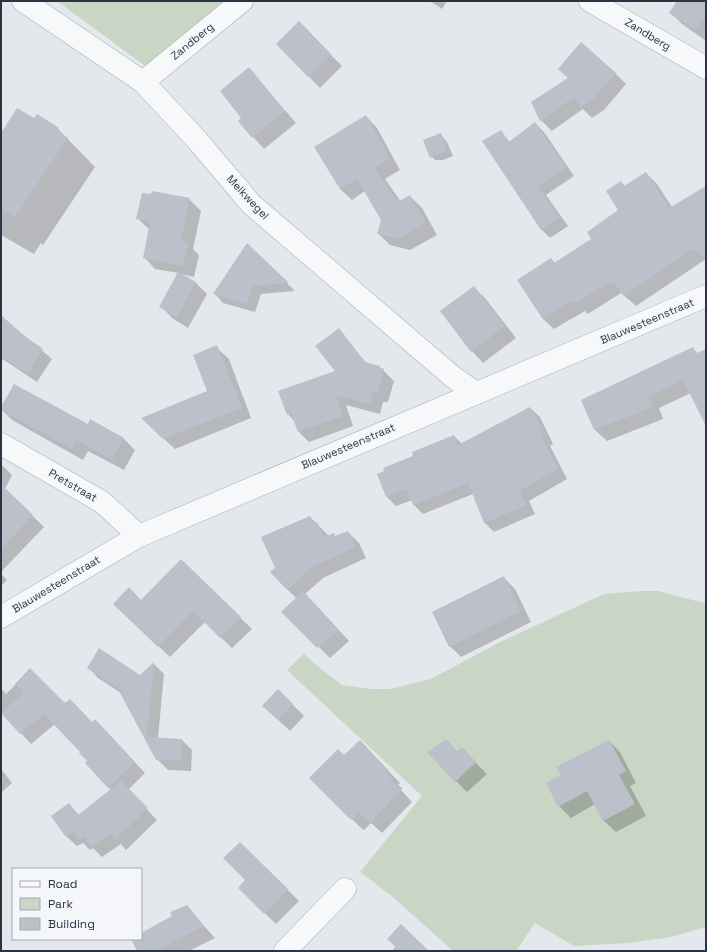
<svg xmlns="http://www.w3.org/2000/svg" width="707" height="952" font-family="'Space Grotesk',sans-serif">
<rect width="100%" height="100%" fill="#e4e7ec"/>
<g fill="#c9d6c5">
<path d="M 57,1 L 228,1 L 148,68 Z"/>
<path d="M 640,591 L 658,591 L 700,602 L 706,602 L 706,927 L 671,937 L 627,943 L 574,946 L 535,923 L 516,951 L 453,951 L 393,897 L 360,872 L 422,796 L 287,670 L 304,654 L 317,666 L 342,685 L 371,689 L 390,689 L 431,679 L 500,642 L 604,594 Z"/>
</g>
<g fill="#0003">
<path d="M 430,1 L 447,1 L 442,9 Z"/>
<path d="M 679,1 L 706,1 L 706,41 L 682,24 L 671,13 Z"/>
<path d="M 299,23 L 342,66 L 320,88 L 277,44 Z"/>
<path d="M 249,69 L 296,123 L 264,149 L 239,121 L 243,118 Z"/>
<path d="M 615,73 L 626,84 L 604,110 L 592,118 L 583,109 L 552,131 L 541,120 L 532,102 Z"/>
<path d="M 37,115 L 58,129 L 95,167 L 43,245 L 41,243 L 34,254 L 1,235 L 1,135 L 34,119 Z"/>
<path d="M 366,116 L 377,128 L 400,170 L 385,179 L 401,202 L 410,196 L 422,208 L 437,235 L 410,250 L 390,245 L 379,234 L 382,220 L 365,191 L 352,200 L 340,189 Z"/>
<path d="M 535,123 L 544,132 L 574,176 L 546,195 L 568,226 L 550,238 L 541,229 L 500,131 L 510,142 Z"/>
<path d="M 442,136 L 447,142 L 453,156 L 443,160 L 435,160 L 430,155 Z"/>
<path d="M 646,173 L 657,184 L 672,207 L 706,187 L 706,259 L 636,306 L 621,293 L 588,314 L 585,311 L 554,329 L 542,318 L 551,259 L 555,263 L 593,239 L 619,210 L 621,182 L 625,187 Z"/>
<path d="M 189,199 L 201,211 L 193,249 L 199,255 L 194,277 L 181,274 L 196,283 L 207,294 L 188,328 L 172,318 L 161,306 L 179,273 L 155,269 L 144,257 L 150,230 L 137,218 Z"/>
<path d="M 247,245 L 295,291 L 261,294 L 255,312 L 223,303 L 215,294 Z"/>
<path d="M 473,287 L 485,298 L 516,338 L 483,363 L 472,351 Z"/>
<path d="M 1,316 L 52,359 L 37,382 L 1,358 Z"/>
<path d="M 339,330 L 367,364 L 380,367 L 394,381 L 388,402 L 383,402 L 380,414 L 346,405 L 353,426 L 309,442 L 299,432 L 296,423 L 288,414 L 336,371 Z"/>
<path d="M 693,348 L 698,354 L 706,350 L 706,414 L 691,393 L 659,408 L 663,419 L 607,441 L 595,430 L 583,400 Z"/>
<path d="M 218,349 L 229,359 L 251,418 L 175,449 L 152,428 L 208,392 Z"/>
<path d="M 530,408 L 540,417 L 553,444 L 550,446 L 567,479 L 529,501 L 535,514 L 494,532 L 485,523 L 473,494 L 423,514 L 414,505 L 412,500 L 396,506 L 387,497 L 414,457 L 454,436 L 462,444 Z"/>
<path d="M 1,409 L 88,425 L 91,420 L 124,439 L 135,450 L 124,470 L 88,451 L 83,460 L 12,420 Z"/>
<path d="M 1,464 L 12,475 L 5,489 L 44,527 L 1,572 Z"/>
<path d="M 310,517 L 329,536 L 334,534 L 336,537 L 348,532 L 359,543 L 366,558 L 323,578 L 305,594 L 349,641 L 330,658 L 283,612 L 297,599 L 287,589 L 276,568 Z"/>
<path d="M 181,560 L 252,629 L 232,648 L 205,622 L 170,657 L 126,615 Z"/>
<path d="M 1,574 L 7,580 L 1,586 Z"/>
<path d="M 503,577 L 515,589 L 531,622 L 461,657 L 450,646 Z"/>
<path d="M 154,664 L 164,674 L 158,738 L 182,740 L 192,750 L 191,771 L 168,770 L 157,759 L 121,693 L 98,678 L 88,667 L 141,676 Z"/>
<path d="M 30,670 L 65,704 L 105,731 L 145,773 L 128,790 L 157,820 L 126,850 L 121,844 L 102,857 L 93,848 L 90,850 L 83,843 L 77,846 L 66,836 L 52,816 L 69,804 L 79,815 L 111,790 L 86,763 L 88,761 L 82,752 L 55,724 L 31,744 L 1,711 L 1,688 L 6,694 Z"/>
<path d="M 292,704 L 304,716 L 290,731 L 275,717 Z"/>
<path d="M 609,741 L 620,752 L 636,783 L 630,786 L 646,816 L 616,832 L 604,821 L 595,804 L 571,818 L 559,806 L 562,775 Z"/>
<path d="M 457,752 L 473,760 L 487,774 L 467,792 L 456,781 Z"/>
<path d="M 371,753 L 400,783 L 398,785 L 402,788 L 401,790 L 412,802 L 382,833 L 371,823 L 364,830 L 361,828 L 310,778 L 344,757 Z"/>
<path d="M 1,769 L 12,783 L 1,793 Z"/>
<path d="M 240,843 L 299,901 L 276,924 L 239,888 L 247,880 Z"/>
<path d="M 186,906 L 215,938 L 189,951 L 138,951 L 132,939 L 141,939 L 141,934 L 173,916 Z"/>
<path d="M 396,946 L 427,951 L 392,951 Z"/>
</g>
<g fill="#bbc0ca">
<path d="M 677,1 L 706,1 L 706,15 L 695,30 L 669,13 Z"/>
<path d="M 299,21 L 331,54 L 308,77 L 276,44 Z"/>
<path d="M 581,42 L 616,73 L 593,99 L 581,107 L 574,97 L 540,121 L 531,102 L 568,78 L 558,69 Z"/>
<path d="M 249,67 L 285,111 L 252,138 L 238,121 L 241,118 L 220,91 Z"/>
<path d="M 17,108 L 34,118 L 37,114 L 59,128 L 57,130 L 68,138 L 15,217 L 1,209 L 1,133 Z"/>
<path d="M 366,115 L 390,158 L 375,168 L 398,202 L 410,195 L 426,223 L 398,239 L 377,234 L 381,220 L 357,179 L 340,189 L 314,147 Z"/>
<path d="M 535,122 L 566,167 L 538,186 L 560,217 L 541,230 L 482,141 L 501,130 L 509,142 Z"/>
<path d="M 441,133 L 446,144 L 446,151 L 430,158 L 423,140 Z"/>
<path d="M 646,172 L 669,208 L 706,186 L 706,259 L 693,249 L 624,296 L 615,283 L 612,285 L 610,282 L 576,303 L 574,300 L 542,318 L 517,280 L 551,258 L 554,263 L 591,239 L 587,232 L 618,210 L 606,191 L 621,181 L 624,186 Z"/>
<path d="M 152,191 L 190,198 L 181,241 L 188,243 L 183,266 L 143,258 L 150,222 L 136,219 L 142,193 L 151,194 Z"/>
<path d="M 247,243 L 289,283 L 253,286 L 247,304 L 213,294 Z"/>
<path d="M 178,272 L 196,282 L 177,317 L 159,307 Z"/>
<path d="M 474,286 L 505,326 L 471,352 L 440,311 Z"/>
<path d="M 1,315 L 22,334 L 43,349 L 28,374 L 1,356 Z"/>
<path d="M 339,328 L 365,362 L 380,366 L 380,368 L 384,369 L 378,393 L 373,392 L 370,404 L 336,396 L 343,416 L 298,432 L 291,413 L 287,415 L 278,391 L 335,371 L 315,346 Z"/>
<path d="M 217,345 L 242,408 L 163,439 L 141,418 L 207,391 L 193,355 Z"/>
<path d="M 693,347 L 695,354 L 706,349 L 706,426 L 683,380 L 648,397 L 653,407 L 594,430 L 581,400 Z"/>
<path d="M 14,384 L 88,424 L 90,419 L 124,438 L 112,460 L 77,440 L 72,449 L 1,410 L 1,407 Z"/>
<path d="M 530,407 L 545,434 L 541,436 L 558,469 L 520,491 L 527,505 L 484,523 L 468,483 L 413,505 L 406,489 L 386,497 L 377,474 L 384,471 L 383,468 L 413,456 L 412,452 L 454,435 L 458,445 Z"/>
<path d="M 1,484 L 33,515 L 1,549 Z"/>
<path d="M 310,516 L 313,524 L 317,522 L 324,537 L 334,533 L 335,536 L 348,531 L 356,547 L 312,567 L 287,590 L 270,572 L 275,568 L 261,537 Z"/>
<path d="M 181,559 L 241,617 L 220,638 L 193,611 L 158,647 L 113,604 L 129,587 L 141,600 Z"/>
<path d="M 504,576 L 521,611 L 449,647 L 432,612 Z"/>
<path d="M 303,591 L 339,630 L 317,648 L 281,612 Z"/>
<path d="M 99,648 L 140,675 L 154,662 L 147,737 L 182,739 L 181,761 L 156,760 L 120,693 L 123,691 L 87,668 Z"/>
<path d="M 30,668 L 65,703 L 70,699 L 92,722 L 95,719 L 135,762 L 108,788 L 85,763 L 87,761 L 79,753 L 80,752 L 44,714 L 20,734 L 1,713 L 24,693 L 15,684 Z"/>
<path d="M 278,689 L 293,704 L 278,720 L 262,706 Z"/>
<path d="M 446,739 L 457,751 L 462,747 L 476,762 L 455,782 L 427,752 Z"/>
<path d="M 360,740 L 389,771 L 387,773 L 391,777 L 390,778 L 401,790 L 370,823 L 359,812 L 352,820 L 348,817 L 309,778 L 338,749 L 344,755 Z"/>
<path d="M 609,740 L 626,771 L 619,775 L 635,804 L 603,821 L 587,791 L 558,807 L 546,783 L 561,775 L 556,767 Z"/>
<path d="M 121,781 L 148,808 L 115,840 L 110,834 L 91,847 L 84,837 L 79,840 L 74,831 L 65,836 L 51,816 L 69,803 L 78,815 Z"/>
<path d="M 240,842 L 288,889 L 264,914 L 238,888 L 245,880 L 223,858 Z"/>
<path d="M 187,905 L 204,926 L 156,951 L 137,951 L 131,939 L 141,939 L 141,933 L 172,916 L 170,912 Z"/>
<path d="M 401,924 L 429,951 L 400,951 L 387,939 Z"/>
</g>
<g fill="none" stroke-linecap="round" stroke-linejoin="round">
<g stroke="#a9aeb7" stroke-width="23">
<g id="minor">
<path d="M 23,1 L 143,82 L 197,140 L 251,204 L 453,377 L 476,393"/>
<path d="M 590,1 L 706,68"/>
<path d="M 143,82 L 242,1"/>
<path d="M 1,444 L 102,502 L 139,536"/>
<path d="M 1,617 L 139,536 L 706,296"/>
<path d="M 285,951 L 345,889"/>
</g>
</g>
<use href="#minor" stroke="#f7f8fa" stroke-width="22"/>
</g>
<g text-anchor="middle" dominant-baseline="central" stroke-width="4" stroke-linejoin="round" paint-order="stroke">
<g font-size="11" fill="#2b3445" stroke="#f4f6f9">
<text transform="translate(648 34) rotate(31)">Zandberg</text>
<text transform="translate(192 41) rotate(-39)">Zandberg</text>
<text transform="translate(248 197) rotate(47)">Melkwegel</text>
<text transform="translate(647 321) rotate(-23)">Blauwesteenstraat</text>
<text transform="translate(348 446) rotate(-23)">Blauwesteenstraat</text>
<text transform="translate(73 485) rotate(30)">Pretstraat</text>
<text transform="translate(56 584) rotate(-31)">Blauwesteenstraat</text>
</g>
</g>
<rect width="707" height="952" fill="none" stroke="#2b3445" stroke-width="4"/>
<rect x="12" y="868" width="130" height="72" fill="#f4f6f9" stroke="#a4a8b1"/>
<rect x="20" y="881" width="20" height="6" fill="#f7f8fa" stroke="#a4a8b1"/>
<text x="48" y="888" font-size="12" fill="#2b3445">Road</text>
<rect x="20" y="898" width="20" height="12" fill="#c9d6c5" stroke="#a4a8b1"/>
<text x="48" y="908" font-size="12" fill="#2b3445">Park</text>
<rect x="20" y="918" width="20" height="12" fill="#bbc0ca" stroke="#a4a8b1"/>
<text x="48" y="928" font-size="12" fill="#2b3445">Building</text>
</svg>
